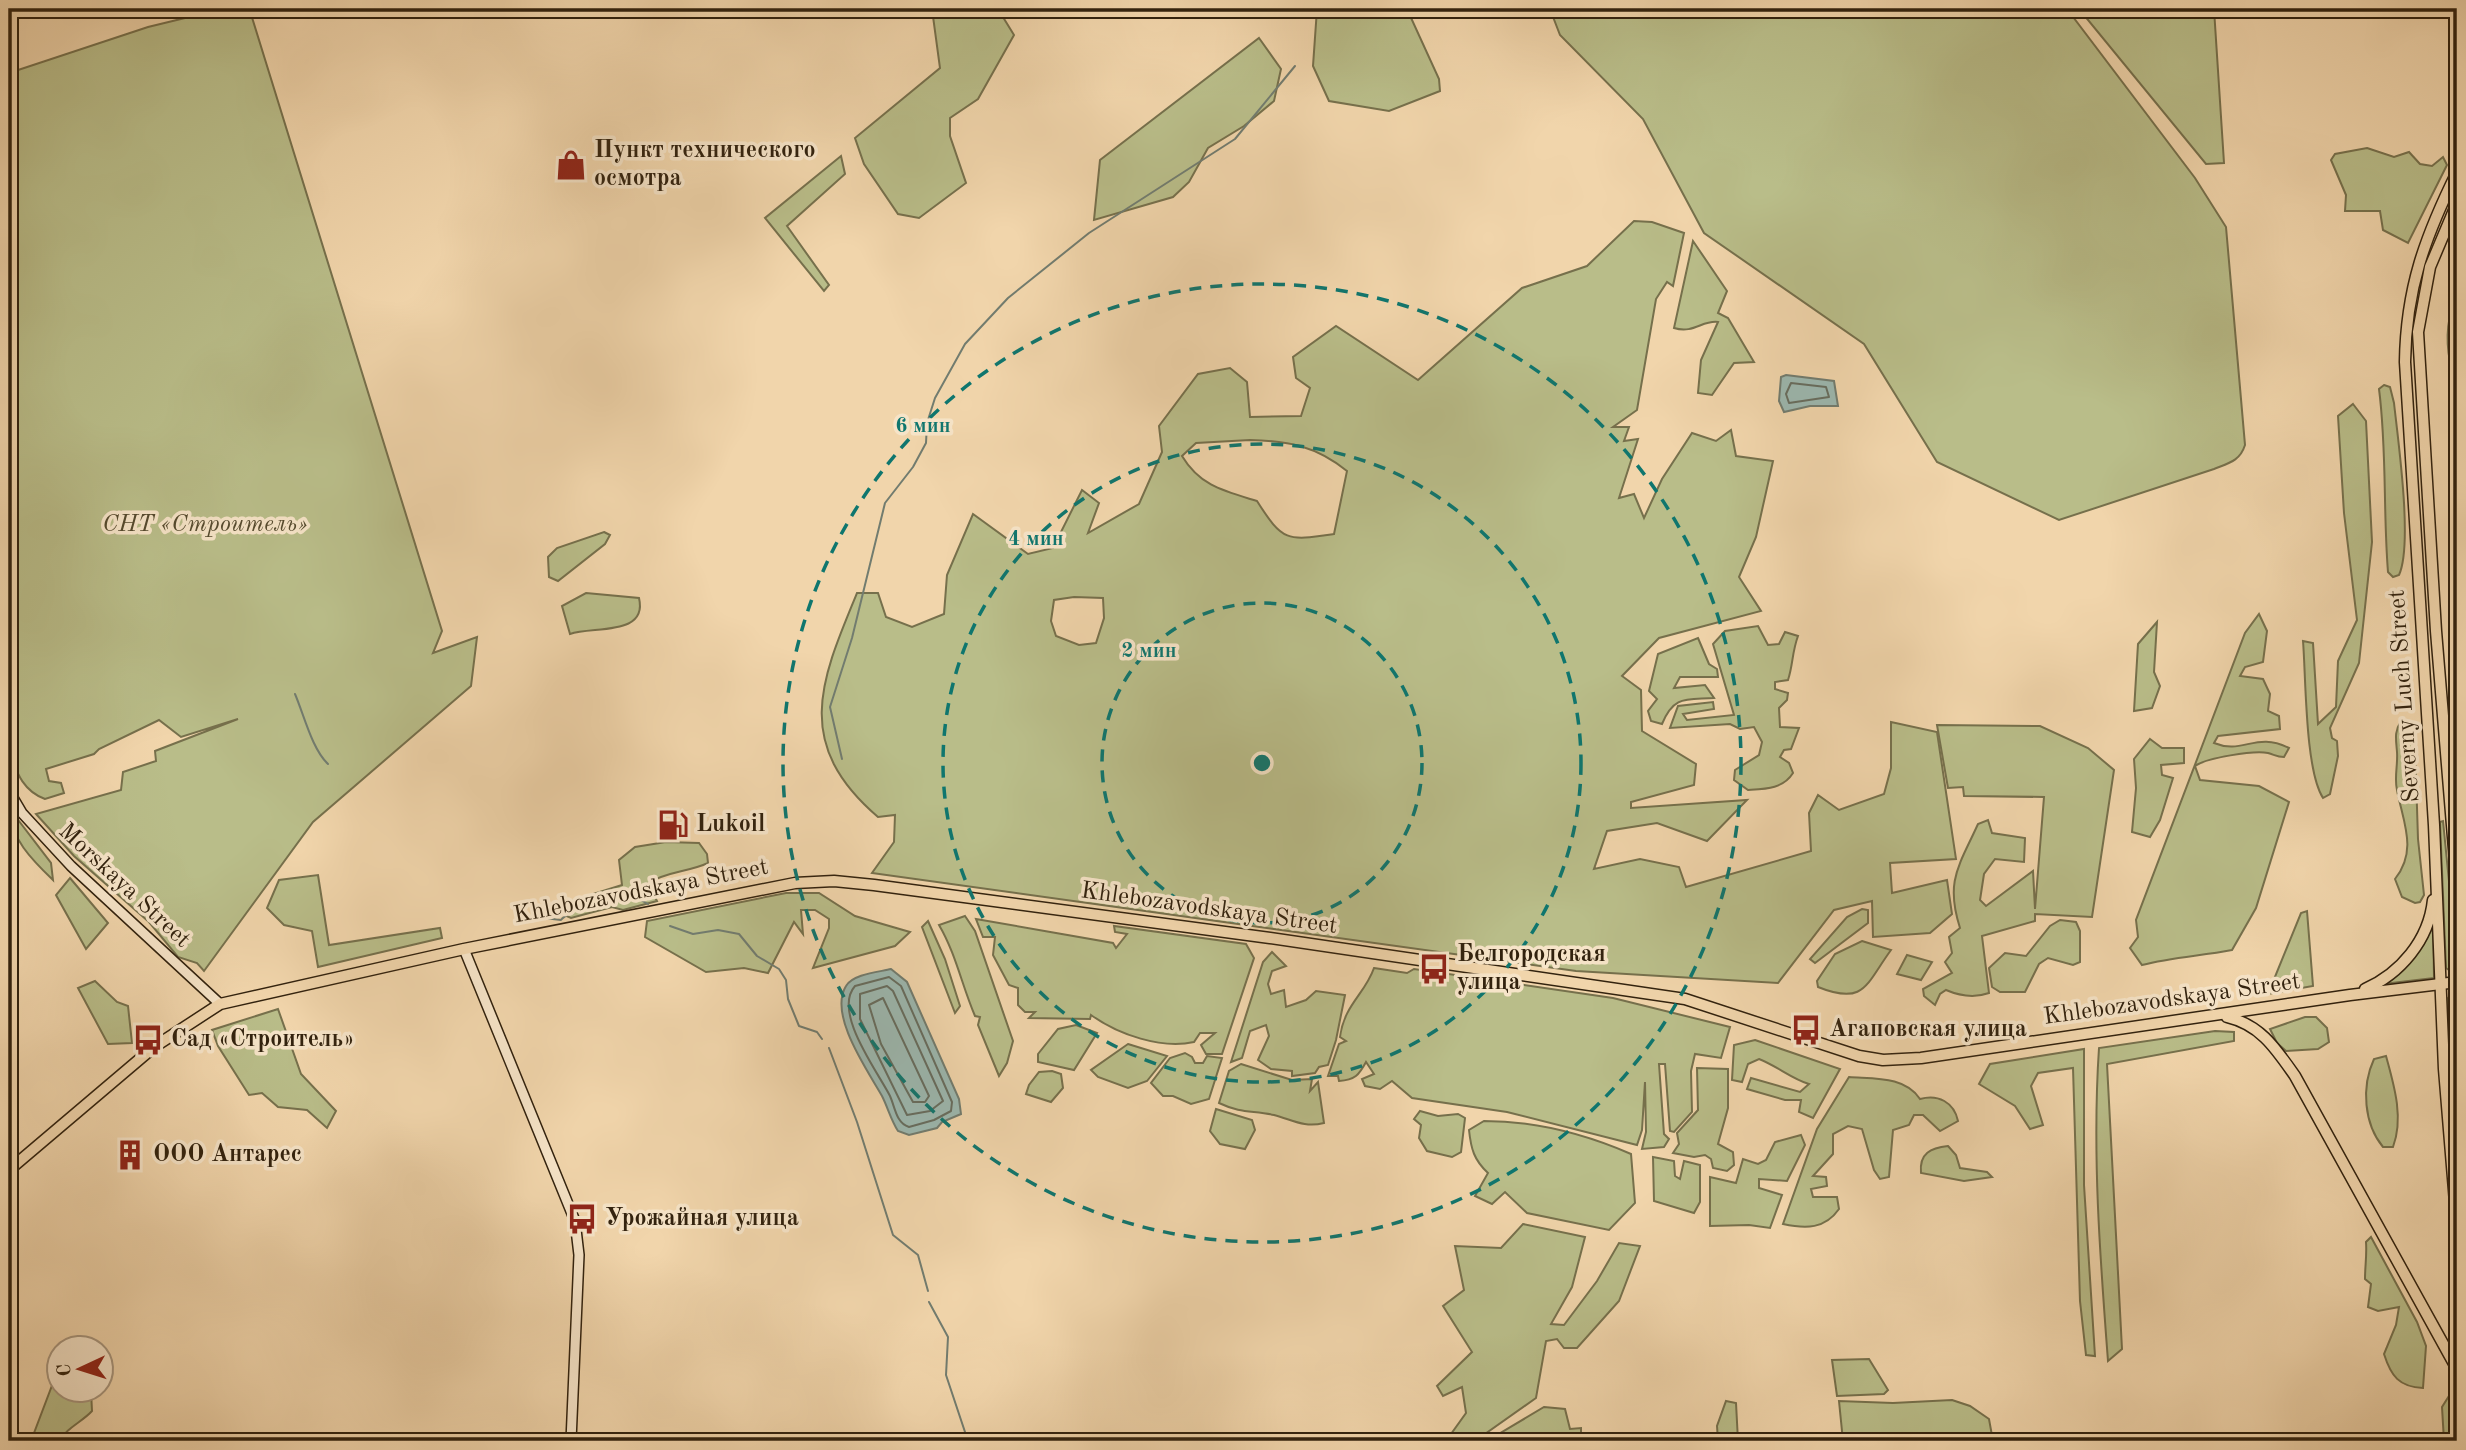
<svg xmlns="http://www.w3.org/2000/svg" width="2466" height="1450" font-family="'Old Standard TT',serif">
<rect width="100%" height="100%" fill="#f1d5ab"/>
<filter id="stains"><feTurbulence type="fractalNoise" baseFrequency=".00286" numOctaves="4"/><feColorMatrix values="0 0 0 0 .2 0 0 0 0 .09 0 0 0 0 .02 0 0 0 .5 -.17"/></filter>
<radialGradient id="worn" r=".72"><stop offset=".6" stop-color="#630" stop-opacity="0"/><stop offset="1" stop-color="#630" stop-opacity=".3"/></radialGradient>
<g fill="#b9bd89" stroke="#76704c" stroke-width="2" fill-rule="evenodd">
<path d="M 222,9 L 250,11 L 442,631 L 433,653 L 477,637 L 471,686 L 313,822 L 204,971 L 197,963 L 178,957 L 149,922 L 74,856 L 36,814 L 121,790 L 123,772 L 156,761 L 155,751 L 238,719 L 181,737 L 159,720 L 99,749 L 94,754 L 46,769 L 49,781 L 61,783 L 64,793 L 45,799 C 23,791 17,773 9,752 L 9,73 L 148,27 Z"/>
<path d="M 932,9 L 998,9 L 1014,35 L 978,99 L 950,118 L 950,136 L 966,183 L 919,218 L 898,214 L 864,164 L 855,138 L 940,68 Z"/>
<path d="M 1317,9 L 1407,9 L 1439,79 L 1440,91 L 1389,111 L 1329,101 L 1313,66 Z"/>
<path d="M 1550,9 L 2067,9 L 2195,178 L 2226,227 L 2245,445 C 2240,461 2229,463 2214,469 L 2059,520 L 1937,462 L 1864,344 L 1704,233 L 1643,119 L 1560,35 Z"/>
<path d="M 2079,9 L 2214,9 L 2224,163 L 2206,164 Z"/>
<path d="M 1259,38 L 1281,69 L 1274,101 L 1244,126 L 1208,148 L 1189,182 L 1173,197 L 1094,220 L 1100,160 Z"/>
<path d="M 2367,148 L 2394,157 L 2409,152 L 2420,164 L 2432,166 L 2443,157 L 2447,165 L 2408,243 L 2383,230 L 2380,211 L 2345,211 L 2346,195 L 2331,160 L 2335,154 Z"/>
<path d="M 841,156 L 845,174 L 787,226 L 829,285 L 824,291 L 765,218 Z"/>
<path d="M 1634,221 L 1652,222 L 1684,233 L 1673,286 L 1667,282 L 1656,299 L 1637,410 L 1613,427 L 1629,427 L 1624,441 L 1638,439 L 1619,498 L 1634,494 L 1644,518 L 1662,479 L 1692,433 L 1716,441 L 1731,430 L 1736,456 L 1773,461 L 1756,537 L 1739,577 L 1761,611 L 1659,638 L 1622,676 L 1641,690 L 1642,731 L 1696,764 L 1694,785 L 1631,802 L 1631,808 L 1747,800 L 1707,841 L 1657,823 L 1607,831 L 1594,869 L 1640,859 L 1679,867 L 1686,887 L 1811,851 L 1809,813 L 1818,795 L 1839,810 L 1884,794 L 1891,768 L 1891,722 L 1937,732 L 1956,859 L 1890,863 L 1892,893 L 1947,880 L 1952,914 L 1930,933 L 1873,937 L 1872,901 L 1834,910 L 1778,983 L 1576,971 L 872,873 L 894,842 L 895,815 L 878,817 C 793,744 820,682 857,593 L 878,593 L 886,617 L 912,627 L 944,614 L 947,575 L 973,514 L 1028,554 L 1053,548 L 1082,490 L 1099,503 L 1088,533 L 1139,504 L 1162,452 L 1159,426 L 1198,374 L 1230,368 L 1247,382 L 1250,417 L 1301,416 L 1310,388 L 1296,378 L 1293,357 L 1336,326 L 1418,380 L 1522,288 L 1587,266 ZM 1250,440 C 1289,441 1316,446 1347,471 L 1334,534 C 1287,541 1283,542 1257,501 C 1224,491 1200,486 1182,456 L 1196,443 ZM 1074,597 L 1103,598 L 1104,618 L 1096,643 L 1079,645 L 1056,636 L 1051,621 L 1054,600 Z"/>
<path d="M 1693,241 L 1727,291 L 1718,313 L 1728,318 L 1754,362 L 1734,363 L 1712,395 L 1698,393 L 1701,360 L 1718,322 C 1702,320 1694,334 1674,328 Z"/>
<path d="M 2457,292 L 2457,364 L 2450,362 C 2445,336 2448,316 2457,292 Z"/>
<path d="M 2384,385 L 2390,387 L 2394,403 C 2398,440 2413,544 2399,575 L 2393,577 L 2388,572 C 2383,510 2387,450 2379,389 Z"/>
<path d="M 2353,404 L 2366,421 L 2372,542 L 2359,663 L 2330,728 L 2332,738 L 2337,741 L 2338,756 L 2330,794 L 2323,798 C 2305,770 2306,678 2303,641 L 2313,643 L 2318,724 L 2336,707 L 2338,661 L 2357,620 L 2344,513 L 2338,416 Z"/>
<path d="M 604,532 L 610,535 L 605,544 L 558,581 L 549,577 L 548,557 L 557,548 Z"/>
<path d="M 586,593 L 639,598 C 648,636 594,626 570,634 L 562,606 Z"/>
<path d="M 2259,614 L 2267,631 L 2263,662 L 2245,667 L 2240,676 L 2263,679 L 2270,694 L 2268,711 L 2279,716 L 2280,729 L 2218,736 L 2214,743 C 2243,755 2256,731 2289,748 L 2284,757 C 2277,757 2275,755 2268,753 C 2254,750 2206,758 2195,766 L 2200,780 L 2259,786 L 2289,802 L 2256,908 L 2232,950 C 2201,956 2172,957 2142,965 L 2130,948 L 2138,937 L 2136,920 L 2245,633 Z"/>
<path d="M 2157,622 L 2154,672 L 2160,686 L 2152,708 L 2134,711 L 2138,644 Z"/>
<path d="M 1758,626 L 1768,645 L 1779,644 L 1785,632 L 1798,636 C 1792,652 1793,665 1788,680 L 1775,682 L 1775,689 L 1788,693 L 1787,700 L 1779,708 L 1780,727 L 1799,728 L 1791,749 L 1784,750 L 1780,757 L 1789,763 L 1793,773 C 1783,789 1765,789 1748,790 L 1734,780 L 1735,770 L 1759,755 L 1762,742 L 1754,727 L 1740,729 L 1730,724 L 1670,728 L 1678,706 L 1713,702 L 1714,709 L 1683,714 L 1687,720 L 1734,715 L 1713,644 L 1725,631 Z"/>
<path d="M 1698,638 L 1709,664 L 1717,669 L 1718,677 L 1680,677 L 1674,688 L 1705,685 L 1714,698 C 1686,700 1674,695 1662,724 L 1651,721 L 1648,711 L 1657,699 L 1649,691 L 1658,654 Z"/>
<path d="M 2401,721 L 2411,728 L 2415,745 L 2418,839 L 2424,895 L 2420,902 L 2415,903 L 2402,897 L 2395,879 C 2418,850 2403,822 2397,790 C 2394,778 2398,765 2397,752 C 2396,739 2394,732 2401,721 Z"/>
<path d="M 1937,725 L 2040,726 L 2088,748 L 2114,770 L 2092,917 L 2035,914 L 2035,921 L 1982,936 L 1989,993 C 1975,998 1960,996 1946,990 L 1940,994 L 1935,1005 L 1924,996 L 1923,989 L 1952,973 L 1945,962 L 1952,953 L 1949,937 L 1960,928 C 1945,881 1959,866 1978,824 L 1988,820 L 1992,833 L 2025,838 L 2024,862 L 1995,859 L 1984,874 L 1980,900 L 1986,906 L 2033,871 L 2035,909 L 2044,797 L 1964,796 L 1963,787 L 1948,788 Z"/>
<path d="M 2150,739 L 2162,748 L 2184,748 L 2184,763 L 2161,765 L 2162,775 L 2173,778 L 2160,820 L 2150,837 L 2132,832 L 2136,788 L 2134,759 Z"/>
<path d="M 9,808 L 51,863 L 53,880 C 33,861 9,837 9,808 Z"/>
<path d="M 2443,821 L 2457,962 L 2455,970 L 2449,970 L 2446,968 L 2440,822 Z"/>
<path d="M 666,842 L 699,843 L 707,854 L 708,863 C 688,872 668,871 648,883 L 657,901 L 623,910 L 612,907 L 571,918 L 557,912 L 561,904 L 622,885 L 619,860 L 635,847 Z"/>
<path d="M 318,875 L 329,945 L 440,928 L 442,938 L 318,967 L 312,931 L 284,925 L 267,908 L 279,880 Z"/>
<path d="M 70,878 L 108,923 L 86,949 L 56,895 Z"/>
<path d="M 786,893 L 819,893 L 855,916 L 910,932 L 895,946 L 813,968 L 829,928 L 829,919 L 815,910 L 801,910 L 803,934 L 794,922 L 768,973 L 744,968 L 706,972 L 645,937 L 647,921 Z"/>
<path d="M 1862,909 L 1868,910 L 1868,923 L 1815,963 L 1810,959 L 1847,917 Z"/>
<path d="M 2307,911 L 2313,986 L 2268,994 L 2301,913 Z"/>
<path d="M 965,916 L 975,931 L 1013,1041 L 1007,1063 L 999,1076 L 978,1025 L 980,1017 L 975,1016 C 962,986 956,954 939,925 Z"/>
<path d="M 2433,917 L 2434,978 L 2383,984 C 2409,965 2420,945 2433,917 Z"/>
<path d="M 976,919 L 1113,943 L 1116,948 L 1127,934 L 1115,932 L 1114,926 L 1246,944 L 1254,958 L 1222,1054 L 1206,1054 L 1201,1045 L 1215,1033 L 1200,1033 L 1194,1042 C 1161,1049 1119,1035 1091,1015 L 1090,1019 L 1029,1018 L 1035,1012 L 1025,1012 L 1018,1005 L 1018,988 L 1009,985 L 993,955 L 995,937 L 983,937 Z"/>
<path d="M 2060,920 L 2076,922 L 2080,931 L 2080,962 L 2073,965 L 2048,958 L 2039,964 L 2025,992 L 2000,992 L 1992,987 L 1989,968 L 2005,953 L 2026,956 L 2050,926 Z"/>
<path d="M 928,921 L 945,959 L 960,1006 L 955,1013 L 922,927 Z"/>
<path d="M 1862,941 L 1891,950 C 1866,984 1865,1006 1818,987 L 1817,981 L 1835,954 Z"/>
<path d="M 1272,952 L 1286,966 L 1272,971 L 1268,984 L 1271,994 L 1284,990 L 1286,1007 L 1306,1000 L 1316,991 L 1345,995 L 1336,1040 L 1328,1065 L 1319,1067 L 1315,1073 L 1292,1076 L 1292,1071 L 1271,1069 L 1258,1060 L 1269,1036 L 1266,1025 L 1250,1031 L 1242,1058 L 1231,1062 L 1263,962 Z"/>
<path d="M 1907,955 L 1932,962 L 1921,980 L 1897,974 Z"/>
<path d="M 1374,968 L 1407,973 L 1414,969 L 1613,998 L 1730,1027 L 1721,1058 L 1695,1054 L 1691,1071 L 1692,1112 L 1674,1132 L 1670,1131 L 1665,1064 L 1659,1064 L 1664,1134 L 1669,1139 L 1664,1147 L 1642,1149 L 1646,1132 L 1645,1082 L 1642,1130 L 1637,1145 L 1507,1112 L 1412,1098 L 1392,1081 L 1380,1089 L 1365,1086 L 1362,1079 L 1374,1074 L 1366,1062 C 1359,1075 1355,1080 1339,1081 L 1338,1076 L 1328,1076 L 1339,1044 L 1346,1041 L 1340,1037 C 1344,1005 1365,994 1374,968 Z"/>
<path d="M 95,981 L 117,1002 L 128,1006 L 132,1043 L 108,1044 L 78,988 Z"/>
<path d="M 2451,995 L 2457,995 L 2457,1182 L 2446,1029 L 2448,998 Z"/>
<path d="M 278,1009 L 301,1074 L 336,1111 L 327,1128 L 307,1110 L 278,1107 L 262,1093 L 249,1095 L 218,1046 L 212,1030 Z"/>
<path d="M 2305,1017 L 2316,1017 L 2327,1028 L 2329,1042 L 2318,1049 L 2286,1051 L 2277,1043 L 2270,1029 Z"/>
<path d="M 1076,1025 L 1097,1033 L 1074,1070 L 1038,1062 L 1038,1054 L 1058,1029 Z"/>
<path d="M 2215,1031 L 2234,1032 L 2234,1041 L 2107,1064 L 2122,1349 L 2108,1361 C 2100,1257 2092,1152 2099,1048 Z"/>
<path d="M 1755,1040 L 1840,1069 L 1813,1118 L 1799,1112 L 1801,1100 L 1785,1100 L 1747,1089 L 1751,1078 L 1800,1092 L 1809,1084 C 1792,1079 1777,1066 1759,1059 L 1748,1064 L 1742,1082 L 1732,1080 L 1734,1045 Z"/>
<path d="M 1128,1044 L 1167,1056 L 1147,1081 L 1128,1088 L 1098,1077 L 1091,1070 Z"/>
<path d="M 2084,1049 L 2084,1185 L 2095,1356 L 2086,1355 L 2080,1301 L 2073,1068 L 2038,1073 L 2031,1086 L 2043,1125 L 2030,1129 L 2015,1106 L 1979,1084 L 1990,1064 Z"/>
<path d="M 1185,1053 L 1192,1057 L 1195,1063 L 1203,1063 L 1207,1056 L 1222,1058 L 1209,1099 L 1191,1104 L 1173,1096 L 1163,1096 L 1151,1083 L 1170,1058 Z"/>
<path d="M 2386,1056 C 2394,1085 2404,1118 2393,1147 L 2383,1147 C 2364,1124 2361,1087 2374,1059 Z"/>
<path d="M 1241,1064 L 1292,1080 L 1312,1079 L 1310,1091 L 1318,1082 L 1324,1123 C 1304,1128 1293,1120 1274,1115 C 1253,1110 1242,1114 1219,1103 L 1229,1071 Z"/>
<path d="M 1697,1068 L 1728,1069 L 1728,1108 L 1718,1144 L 1733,1152 L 1734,1165 L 1727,1171 L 1713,1168 L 1711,1159 L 1705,1155 L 1694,1157 L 1673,1153 L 1679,1144 L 1677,1133 L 1698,1110 Z"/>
<path d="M 1052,1071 L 1061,1074 L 1063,1088 L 1051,1102 L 1026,1094 L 1029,1085 L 1039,1072 Z"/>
<path d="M 1849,1077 C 1874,1079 1905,1076 1920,1099 C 1938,1094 1954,1102 1958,1121 L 1940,1131 L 1923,1115 L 1914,1115 L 1909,1125 L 1893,1130 L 1889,1177 L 1880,1179 L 1874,1170 L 1862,1129 L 1848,1126 L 1833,1134 L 1833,1154 L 1813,1176 L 1826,1177 L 1827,1186 L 1811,1189 L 1813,1197 L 1837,1197 L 1839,1209 C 1825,1229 1806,1229 1783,1224 L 1817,1129 Z"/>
<path d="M 1216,1109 L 1252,1120 L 1255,1130 L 1245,1149 L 1220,1144 L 1210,1131 Z"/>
<path d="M 1420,1111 L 1438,1116 L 1458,1114 L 1465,1118 L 1461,1152 L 1452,1157 L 1427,1151 L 1419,1138 L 1421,1125 L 1414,1119 Z"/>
<path d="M 1484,1121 C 1535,1121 1585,1134 1631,1154 L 1635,1203 L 1609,1230 L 1527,1213 L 1505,1192 L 1492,1204 L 1475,1196 L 1488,1173 C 1474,1160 1471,1149 1469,1130 Z"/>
<path d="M 1801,1135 L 1805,1145 L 1787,1181 L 1759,1179 L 1759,1188 L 1782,1195 L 1770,1228 L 1749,1225 L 1710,1226 L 1710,1177 L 1736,1183 L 1743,1159 L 1758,1164 L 1766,1160 L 1775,1142 Z"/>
<path d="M 1948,1146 L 1956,1155 L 1960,1168 L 1987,1172 L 1992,1177 L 1964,1181 L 1921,1173 C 1919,1153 1931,1148 1948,1146 Z"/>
<path d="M 1653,1157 L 1674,1161 L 1675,1176 L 1680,1179 L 1684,1161 L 1700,1165 L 1700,1202 L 1694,1213 L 1654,1201 Z"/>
<path d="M 1523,1224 L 1585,1237 L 1572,1287 L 1551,1324 L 1564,1325 L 1597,1281 L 1619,1243 L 1640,1246 L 1619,1301 L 1577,1348 L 1564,1348 L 1557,1339 L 1546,1341 L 1536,1398 L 1475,1441 L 1446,1441 L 1466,1413 L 1462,1387 L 1443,1396 L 1437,1386 L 1472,1352 L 1443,1306 L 1464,1290 L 1455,1246 L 1501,1248 Z"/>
<path d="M 2371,1237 L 2417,1322 L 2426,1346 L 2423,1388 C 2399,1387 2391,1376 2384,1354 L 2396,1325 L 2399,1307 L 2378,1311 L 2368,1307 L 2371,1284 L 2365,1279 C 2365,1266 2367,1255 2366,1242 Z"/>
<path d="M 1869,1359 L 1888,1390 L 1884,1394 L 1837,1396 L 1832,1360 Z"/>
<path d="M 56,1375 L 59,1375 L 60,1390 L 91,1391 L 92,1411 C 82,1422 66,1428 60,1441 L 31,1441 Z"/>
<path d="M 2449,1396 L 2456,1398 L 2457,1441 L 2444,1441 L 2442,1407 Z"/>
<path d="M 1952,1400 L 1970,1406 L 1989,1419 L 1993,1441 L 1843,1441 L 1839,1401 L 1893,1403 Z"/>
<path d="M 1726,1401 L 1736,1403 L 1738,1441 L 1718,1441 L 1717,1426 Z"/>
<path d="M 1544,1407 L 1565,1409 L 1570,1429 L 1581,1428 L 1581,1441 L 1487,1441 Z"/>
</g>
<g fill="#9cb8b0" stroke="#727c6f" stroke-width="2">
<path d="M 1786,375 L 1834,381 L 1838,406 L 1810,406 L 1784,412 L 1779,401 L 1781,377 Z"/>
<path d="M 891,969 L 907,982 L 959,1099 L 961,1114 L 942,1122 L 937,1128 L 909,1135 L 898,1131 C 891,1120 888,1108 882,1096 C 868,1071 828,1015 846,986 C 853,974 879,972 891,969 Z"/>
</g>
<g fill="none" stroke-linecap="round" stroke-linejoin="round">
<g stroke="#676d5f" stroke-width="2">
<path d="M 1791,383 L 1826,387 L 1829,397 L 1789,403 L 1786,394 Z"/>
<path d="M 889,977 L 901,986 L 952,1102 L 951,1111 L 934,1120 L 909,1127 C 896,1123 895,1107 890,1096 C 878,1072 832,1012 855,986 Z"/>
<path d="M 887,986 L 893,991 L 943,1101 L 930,1111 L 907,1115 L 860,1019 L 860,994 Z"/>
<path d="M 883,998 L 929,1096 L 925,1102 L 913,1102 L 881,1044 L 869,1005 Z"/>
</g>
<g stroke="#727c6f" stroke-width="2">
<path d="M 295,694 C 304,715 312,749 328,764"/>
<path d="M 842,759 L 830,707 L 852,638 L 885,503 L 913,467 L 926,443 L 927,423 L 935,398 L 965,344 L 1008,298 L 1089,233 L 1235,139 L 1295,66"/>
<path d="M 544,918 L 561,920 C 566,913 613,892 622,893 C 629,894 641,900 648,904"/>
<path d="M 670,926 L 693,934 L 718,930 L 739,934 L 757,956 L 779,969 L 786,980 L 788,999 L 799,1026 L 817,1032 L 822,1039"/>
<path d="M 829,1048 L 857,1122 L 893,1235 L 918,1255 L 928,1291"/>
<path d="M 929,1302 L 948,1337 L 946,1375 L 968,1441"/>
</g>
<g stroke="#32220e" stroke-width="12">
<g id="secondary">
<path d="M 9,791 L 22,813 L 71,866 L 220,1004"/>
<path d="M 464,949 L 575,1221 L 579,1255 L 571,1441"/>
</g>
</g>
<g stroke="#32220e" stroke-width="13">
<g id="primary">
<path d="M 2457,172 C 2425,237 2406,288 2405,362 L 2434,825 L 2444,1069 L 2457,1227"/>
<path d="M 2457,203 L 2430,267 L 2418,332 L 2436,631 L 2457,886"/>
<path d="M 2365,989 C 2400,974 2429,940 2433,900"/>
<path d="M 2227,1017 C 2261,1025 2276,1049 2295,1076 L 2457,1369"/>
<path d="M 9,1170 L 154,1047 L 220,1004 L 464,949 L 795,883 L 834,881 L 874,885 L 1270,938 L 1685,999 L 1859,1056 L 1883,1060 L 1921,1058 L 2350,995 L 2457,982"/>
</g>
</g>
<use href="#secondary" stroke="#f6e4c8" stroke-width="9"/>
<use href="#primary" stroke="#f1d5ab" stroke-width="10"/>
<path stroke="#32220e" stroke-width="2" stroke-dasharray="12 12" stroke-linecap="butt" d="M 9,16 L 50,9"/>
</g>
<g fill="none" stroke="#0f766e" stroke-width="3.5" stroke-dasharray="12 9">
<circle cx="1262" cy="763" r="160"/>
<circle cx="1262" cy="763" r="319"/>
<circle cx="1262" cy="763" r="479"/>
</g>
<defs>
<g id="shop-bare" transform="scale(2.415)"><path d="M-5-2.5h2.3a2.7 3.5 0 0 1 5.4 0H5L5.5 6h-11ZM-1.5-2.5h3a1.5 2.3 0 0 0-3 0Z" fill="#8f2418" stroke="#f6e4c8" stroke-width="2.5" paint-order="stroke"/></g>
<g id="fuel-bare" transform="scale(2.415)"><path d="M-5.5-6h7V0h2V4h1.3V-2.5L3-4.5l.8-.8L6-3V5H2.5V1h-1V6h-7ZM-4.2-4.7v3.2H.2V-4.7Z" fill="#8f2418" stroke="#f6e4c8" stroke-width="2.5" paint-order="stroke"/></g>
<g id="bus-bare" transform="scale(2.415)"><path d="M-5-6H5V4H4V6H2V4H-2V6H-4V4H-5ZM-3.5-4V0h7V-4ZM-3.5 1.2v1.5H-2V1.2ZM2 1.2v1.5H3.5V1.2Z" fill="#8f2418" stroke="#f6e4c8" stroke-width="2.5" paint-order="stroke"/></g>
<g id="building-bare" transform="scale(2.415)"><path d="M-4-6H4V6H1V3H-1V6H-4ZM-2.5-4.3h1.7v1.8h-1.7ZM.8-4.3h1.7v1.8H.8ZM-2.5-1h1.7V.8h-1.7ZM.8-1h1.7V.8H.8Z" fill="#8f2418" stroke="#f6e4c8" stroke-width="2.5" paint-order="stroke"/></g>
</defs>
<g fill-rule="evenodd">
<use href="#shop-bare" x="571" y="165"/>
<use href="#fuel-bare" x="673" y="825"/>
<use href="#bus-bare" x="1434" y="969"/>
<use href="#bus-bare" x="1806" y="1030"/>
<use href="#bus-bare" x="148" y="1040"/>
<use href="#building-bare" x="130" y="1155"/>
<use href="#bus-bare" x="582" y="1219"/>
</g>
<g text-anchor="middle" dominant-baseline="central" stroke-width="7" stroke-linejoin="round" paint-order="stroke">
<g font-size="24" font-weight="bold" fill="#32220e" stroke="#f6e4c8" text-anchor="start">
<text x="594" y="151">Пункт технического<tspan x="594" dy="28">осмотра</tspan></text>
<text x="696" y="825">Lukoil</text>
<text x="1457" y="955">Белгородская<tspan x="1457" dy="28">улица</tspan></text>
<text x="1829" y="1030">Агаповская улица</text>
<text x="171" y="1040">Сад «Строитель»</text>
<text x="153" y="1155">ООО Антарес</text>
<text x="605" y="1219">Урожайная улица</text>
</g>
<g font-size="24" font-style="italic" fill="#54492d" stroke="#f6e4c8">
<text x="205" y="525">СНТ «Строитель»</text>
</g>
<g font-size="24" fill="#32220e" stroke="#f6e4c8">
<text transform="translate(2405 696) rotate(-94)">Severny Luch Street</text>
<text transform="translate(124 886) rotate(43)">Morskaya Street</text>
<text transform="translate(641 892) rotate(-11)">Khlebozavodskaya Street</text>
<text transform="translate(1209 909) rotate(8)">Khlebozavodskaya Street</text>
<text transform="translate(2172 1000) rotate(-8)">Khlebozavodskaya Street</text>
</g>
</g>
<circle cx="1262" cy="763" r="10" fill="#0f766e" stroke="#f6e4c8" stroke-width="3.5"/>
<g font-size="21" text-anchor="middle" font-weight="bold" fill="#0f766e" stroke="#f6e4c8" stroke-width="7" stroke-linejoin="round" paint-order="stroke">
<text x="923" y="432">6 мин</text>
<text x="1036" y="545">4 мин</text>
<text x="1149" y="657">2 мин</text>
</g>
<rect width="2466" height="1450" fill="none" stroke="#f1d5ab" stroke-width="35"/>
<rect x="10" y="10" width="2445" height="1429" fill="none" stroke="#32220e" stroke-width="3.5"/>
<rect x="18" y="18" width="2431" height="1415" fill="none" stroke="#32220e" stroke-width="2"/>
<g transform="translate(80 1369) rotate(266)"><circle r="33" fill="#f6e4c8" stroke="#a8967e" stroke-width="2"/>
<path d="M0-5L12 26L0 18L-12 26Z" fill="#8f2418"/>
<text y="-10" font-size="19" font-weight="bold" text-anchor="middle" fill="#32220e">С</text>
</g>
<rect width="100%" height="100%" filter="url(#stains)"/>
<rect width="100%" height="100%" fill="url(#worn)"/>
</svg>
